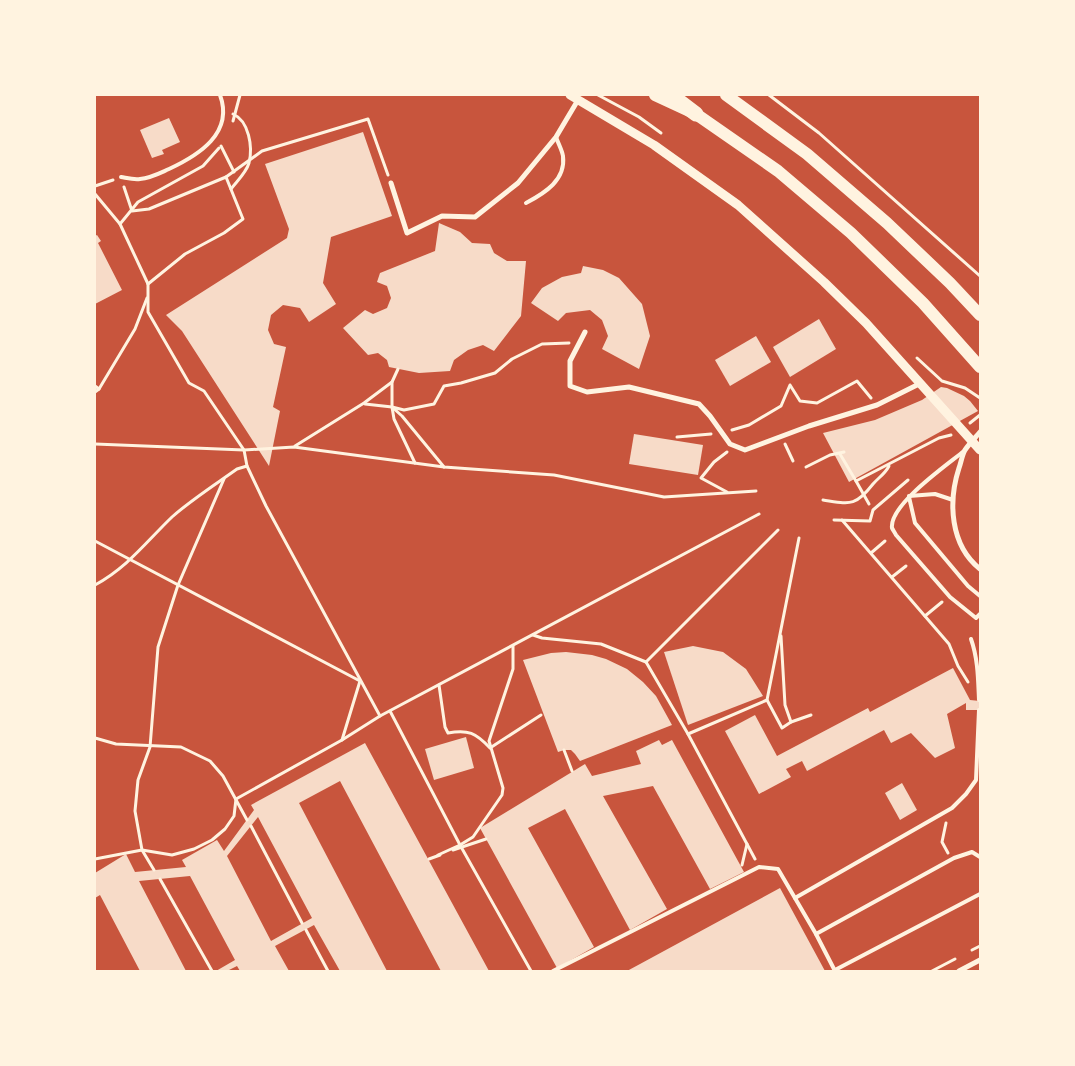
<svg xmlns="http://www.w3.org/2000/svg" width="1075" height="1066" font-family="'Noto Sans',sans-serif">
<rect width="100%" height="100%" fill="#c8553d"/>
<g fill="#f7dbc8" fill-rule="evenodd">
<path d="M 169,118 L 180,142 L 162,150 L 164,154 L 152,158 L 140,130 Z"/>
<path d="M 363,132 L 392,216 L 331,237 L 323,283 L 336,304 L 309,322 L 300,308 L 283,305 L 271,315 L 268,330 L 274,344 L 286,347 L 273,407 L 280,411 L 269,466 L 182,331 L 166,315 L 287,238 L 289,229 L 265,164 Z"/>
<path d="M 439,223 L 460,232 L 472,243 L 490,244 L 494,253 L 507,261 L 526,261 L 521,316 L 494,351 L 483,345 L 468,350 L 454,360 L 450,371 L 419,373 L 389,367 L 387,360 L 378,353 L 368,355 L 343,328 L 365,310 L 373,314 L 387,308 L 391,298 L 387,286 L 377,282 L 380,273 L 435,251 Z"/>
<path d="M 97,235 L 101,241 L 98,243 L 122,290 L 95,304 L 95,236 Z"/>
<path d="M 583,266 L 603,270 L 619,278 L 642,304 L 650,336 L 639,369 L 602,349 L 608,336 L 602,320 L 590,310 L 566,313 L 558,321 L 531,303 L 542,288 L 562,277 L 581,273 Z"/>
<path d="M 819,319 L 836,349 L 790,377 L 773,347 Z"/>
<path d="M 756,336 L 771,362 L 730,386 L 715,360 Z"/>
<path d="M 941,387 L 947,388 L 964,396 L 970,401 L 978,411 L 849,482 L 823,433 L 875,420 L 922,400 Z"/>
<path d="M 634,434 L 703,445 L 698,475 L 629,464 Z"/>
<path d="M 693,646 L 723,652 L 746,669 L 763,696 L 688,725 L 664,652 Z"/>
<path d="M 566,652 L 592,655 L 606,659 L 627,669 L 643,682 L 656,696 L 672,725 L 580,761 L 575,754 L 571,750 L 564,750 L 558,752 L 523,660 L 551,653 Z"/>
<path d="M 953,668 L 970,700 L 980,701 L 980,710 L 966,710 L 966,703 L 947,714 L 955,748 L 935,758 L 911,733 L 891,743 L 884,730 L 807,771 L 802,761 L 786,769 L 791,777 L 759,794 L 725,731 L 755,715 L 777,756 L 868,708 L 870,712 Z"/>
<path d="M 466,737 L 474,768 L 434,780 L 425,749 Z"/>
<path d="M 659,740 L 662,745 L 672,740 L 744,872 L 710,889 L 653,786 L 603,796 L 667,909 L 630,930 L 565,809 L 528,828 L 594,947 L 557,968 L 480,828 L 585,764 L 592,776 L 641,764 L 636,751 Z"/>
<path d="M 365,743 L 489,971 L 441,971 L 340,781 L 299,803 L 387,971 L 340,971 L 314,925 L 275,946 L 289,971 L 240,971 L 237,966 L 227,971 L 216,971 L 235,960 L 190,876 L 139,881 L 186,971 L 140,971 L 100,895 L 95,898 L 95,873 L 126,854 L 135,872 L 186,867 L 182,860 L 217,840 L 224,851 L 254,810 L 251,805 ZM 258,817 L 312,918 L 271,941 L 227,856 Z"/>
<path d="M 902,783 L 917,810 L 900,820 L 885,793 Z"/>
<path d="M 780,888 L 825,971 L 627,971 L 640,964 Z"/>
</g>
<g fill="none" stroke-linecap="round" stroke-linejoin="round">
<g stroke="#fff3e0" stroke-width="3">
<path d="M 598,95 L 639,117 L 661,133"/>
<path d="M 769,95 L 819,133 L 980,276"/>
<path d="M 233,121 L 240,95"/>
<path d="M 221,146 L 234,172"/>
<path d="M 226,177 L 262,151 L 368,119 L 388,175"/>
<path d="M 95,186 L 113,180"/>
<path d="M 124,187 L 132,211 L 149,209 L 226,177 L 243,219 L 224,233 L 185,254 L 148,284"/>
<path d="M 231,189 C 237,181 246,173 249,163 C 253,147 249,121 233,114"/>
<path d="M 95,194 L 120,224 L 148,284 L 148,312 L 189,383 L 204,391 L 244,450 L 247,466 L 266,506 L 380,716"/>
<path d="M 120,224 L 138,202 L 203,166 L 219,148"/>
<path d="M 917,358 L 942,381 L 965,388 L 980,398"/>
<path d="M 95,386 L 99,389"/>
<path d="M 95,392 L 99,389 L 135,329 L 147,298"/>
<path d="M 365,404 L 392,407 L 402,416 L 444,467"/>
<path d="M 392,407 L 392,382 L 398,369"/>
<path d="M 970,423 L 980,415"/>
<path d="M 732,430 L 749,425 L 781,406 L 790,385 L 800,401 L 817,403 L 857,381 L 871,398"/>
<path d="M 677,437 L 711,434"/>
<path d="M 95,444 L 244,450 L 294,447 L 444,467 L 554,475 L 664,497 L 756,491"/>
<path d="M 785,444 L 793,461"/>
<path d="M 295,446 L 364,403 L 392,382"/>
<path d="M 727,452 L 714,462 L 701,478 L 727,492"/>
<path d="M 840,454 L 856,481 L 939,438 L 951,435"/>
<path d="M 415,463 L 394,419 L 392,407 L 404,410 L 434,404 L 444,386 L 461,383 L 495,373 L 512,359 L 542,344 L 569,343"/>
<path d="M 806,467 L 830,455 L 844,452"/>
<path d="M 856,481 L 869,504"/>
<path d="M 823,500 C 850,504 855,507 873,484 C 878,478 885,474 889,466"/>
<path d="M 834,520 L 870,521 L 873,510 L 908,480"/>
<path d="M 842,520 L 949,644 L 958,666 L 968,682"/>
<path d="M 95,541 L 360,681 L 342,740"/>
<path d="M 871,553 L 885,541"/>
<path d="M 892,577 L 906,566"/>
<path d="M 95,585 C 128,567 146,542 172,517 C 191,500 216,484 237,469 L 247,466"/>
<path d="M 925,616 L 942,602"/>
<path d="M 533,635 L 542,638 L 601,644 L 646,662"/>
<path d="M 781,636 L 785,705 L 791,722"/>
<path d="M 439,685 L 445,727 L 448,733 C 468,729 476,733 490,748 L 541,715"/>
<path d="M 767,700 L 782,728 L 791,722 L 811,715"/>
<path d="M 390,711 L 460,845 L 531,971"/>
<path d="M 688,734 L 767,700 L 799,538"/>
<path d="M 95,738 L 116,744 L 181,747 L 210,761 L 223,776 L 247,820"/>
<path d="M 564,750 L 572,771"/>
<path d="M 946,823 L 942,842 L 948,853"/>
<path d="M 251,826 L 302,923"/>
<path d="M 453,850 L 486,839"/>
<path d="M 438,855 L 460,845 L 473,837 L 502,795 L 503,788 L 489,741 L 513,669 L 513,646"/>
<path d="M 95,859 L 142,850 L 172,855 L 194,849 L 212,840 L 225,829 L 234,816 L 236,799 L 342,740 L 380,716 L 759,514"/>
<path d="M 429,859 L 440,855"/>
<path d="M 755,859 L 688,734 L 646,662 L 778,530"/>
<path d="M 742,865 L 747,844"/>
<path d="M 154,870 L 142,850 L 135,811 L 138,780 L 150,747 L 158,647 L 178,585 L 224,479"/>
<path d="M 160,879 L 212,971"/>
<path d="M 306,930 L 328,971"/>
<path d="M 972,950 L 980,946"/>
<path d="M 932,971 L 955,959"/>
</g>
<g stroke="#fff3e0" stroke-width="4">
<path d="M 121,177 C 127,178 134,180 140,179 C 151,178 160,173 169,169 C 199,155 234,133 220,95"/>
<path d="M 526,203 C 545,193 566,180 563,156 C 562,150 558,143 556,137"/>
<path d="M 964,451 C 947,465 889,505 892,528 C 893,530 895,533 896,535 L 950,597 L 976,618 L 980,614"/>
<path d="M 909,496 L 935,494 L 953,500"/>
<path d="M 909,497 L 915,523 L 968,586 L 980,596"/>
<path d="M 971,639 C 978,659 978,678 979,700"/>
<path d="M 795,898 L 952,808 L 966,794 L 976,780 L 979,710"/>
<path d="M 835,970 L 980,894"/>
<path d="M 553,971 L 759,867 L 778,869 L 816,934"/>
<path d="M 835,971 L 816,934 L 954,858 L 972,852 L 980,857"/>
</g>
<g stroke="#fff3e0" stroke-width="5">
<path d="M 391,183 L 407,233 L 442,216 L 475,217 L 518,183 L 556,137 L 578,100"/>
<path d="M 585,332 L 570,361 L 570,386 L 587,392 L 629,387 L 699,404 L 710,416 L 730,444 L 745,450 L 809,426 L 877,405 L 921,383"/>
<path d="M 980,432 C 975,438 969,444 965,450 C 962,455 961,463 959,468 C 948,502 950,545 980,569"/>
<path d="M 959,971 L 980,960"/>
</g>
<path stroke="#fff3e0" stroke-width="9" d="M 570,95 L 654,145 L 738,205 L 824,282 L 866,323 L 980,450"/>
<g stroke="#fff3e0" stroke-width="12">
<path d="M 655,95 L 696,114 L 778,171 L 851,233 L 923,303 L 980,367"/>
<path d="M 726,95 L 807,154 L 887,223 L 950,283 L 980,315"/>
</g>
<path stroke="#fff3e0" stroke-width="15" d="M 671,95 L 696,114"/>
</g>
<rect width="1075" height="1066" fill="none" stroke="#fff3e0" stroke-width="192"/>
</svg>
